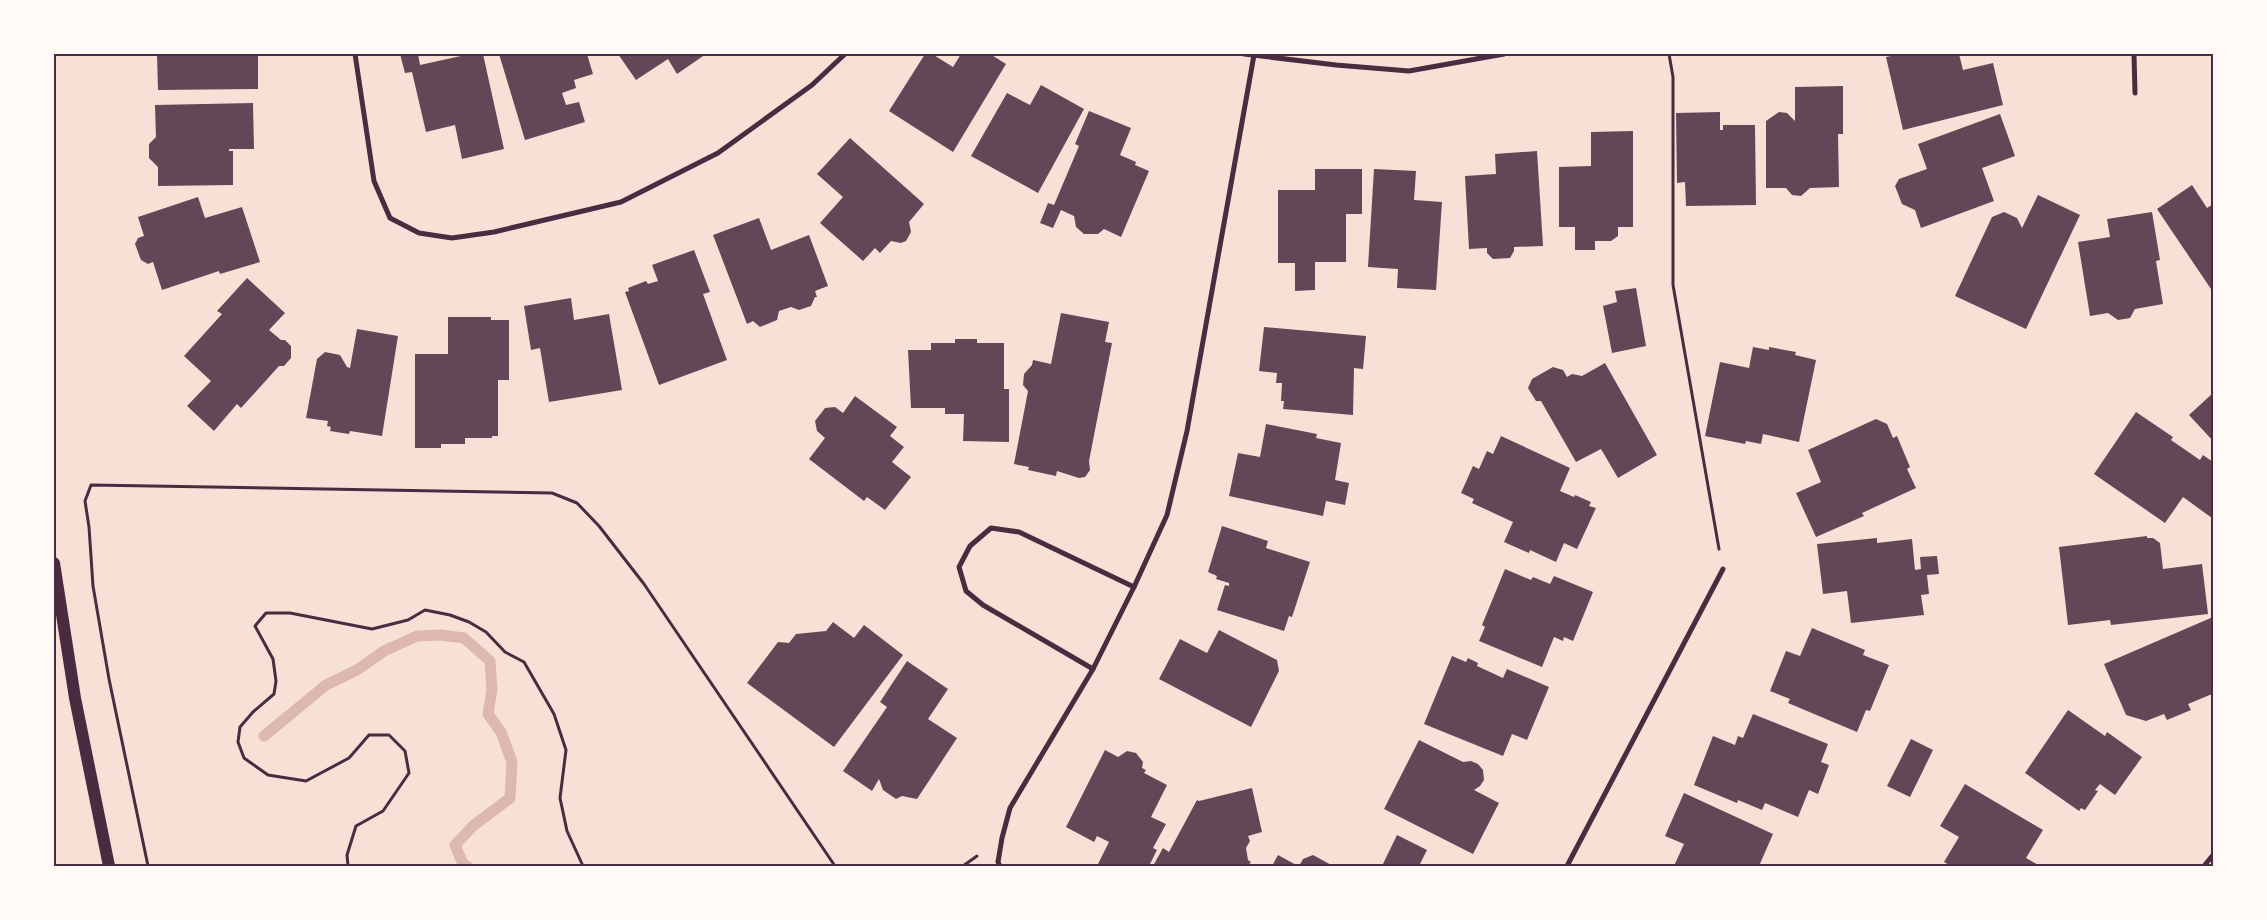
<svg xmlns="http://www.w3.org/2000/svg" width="2267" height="920" font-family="'Roboto Serif',serif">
<rect width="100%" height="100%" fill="#f7e1d7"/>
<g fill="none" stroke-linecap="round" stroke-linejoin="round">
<path stroke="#dcb8b0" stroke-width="11" d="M 264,736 L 326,685 L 357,670 L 384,651 L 417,636 L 441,635 L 464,638 L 490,661 L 492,689 L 488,714 L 501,732 L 512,762 L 510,798 L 473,826 L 455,845 L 463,864 L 467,866"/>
</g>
<g fill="#644757">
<path d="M 157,54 L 258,54 L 258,89 L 158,90 Z"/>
<path d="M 400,54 L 418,54 L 420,65 L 470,54 L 483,54 L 504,149 L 462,159 L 455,125 L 426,132 L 412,72 L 405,73 Z"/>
<path d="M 499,54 L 587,54 L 593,74 L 574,80 L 576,88 L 562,93 L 566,105 L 579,102 L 585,122 L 525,140 Z"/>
<path d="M 618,54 L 706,54 L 677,74 L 668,59 L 636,80 Z"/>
<path d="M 925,54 L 932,54 L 953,67 L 961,54 L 990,54 L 1006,64 L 953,152 L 889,111 Z"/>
<path d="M 1901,54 L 1959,54 L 1963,70 L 1993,63 L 2003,105 L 1903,130 L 1886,57 Z"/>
<path d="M 1041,85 L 1084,109 L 1038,193 L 971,156 L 1007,93 L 1030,105 Z"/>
<path d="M 1843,86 L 1843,134 L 1838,134 L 1839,187 L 1810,188 L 1801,196 L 1792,195 L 1786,188 L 1766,188 L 1766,121 L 1779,112 L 1787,113 L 1795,121 L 1795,87 Z"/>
<path d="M 253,103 L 254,149 L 229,149 L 229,151 L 233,151 L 233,185 L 158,186 L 158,167 L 149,158 L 149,144 L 156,137 L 155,105 Z"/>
<path d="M 1089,111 L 1131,128 L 1120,155 L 1136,162 L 1135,165 L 1149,171 L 1121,237 L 1104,229 L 1098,234 L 1084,234 L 1076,227 L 1074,216 L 1061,210 L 1053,228 L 1040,223 L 1048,203 L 1054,205 L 1079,146 L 1075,144 Z"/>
<path d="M 1720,112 L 1720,130 L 1723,130 L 1723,125 L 1755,125 L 1756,205 L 1686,206 L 1685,182 L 1677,183 L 1676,113 Z"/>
<path d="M 2000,114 L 2015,156 L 1982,168 L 1994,201 L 1921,228 L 1915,210 L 1902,204 L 1895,186 L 1899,179 L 1927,169 L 1918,144 Z"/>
<path d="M 1633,131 L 1633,227 L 1618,227 L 1618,236 L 1611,241 L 1595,241 L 1595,250 L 1575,250 L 1575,227 L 1559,227 L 1559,167 L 1591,166 L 1591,132 Z"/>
<path d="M 850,138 L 924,204 L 909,222 L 911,232 L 906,241 L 901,243 L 891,241 L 880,253 L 875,248 L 863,261 L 820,223 L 843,197 L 817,174 Z"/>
<path d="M 1537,151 L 1543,246 L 1514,247 L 1514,251 L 1510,258 L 1493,259 L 1487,253 L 1487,248 L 1469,249 L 1465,176 L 1496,174 L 1495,154 Z"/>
<path d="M 1315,169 L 1362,169 L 1362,214 L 1346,214 L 1346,262 L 1315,262 L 1315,290 L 1295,291 L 1295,263 L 1278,263 L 1278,190 L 1315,190 Z"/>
<path d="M 1374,169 L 1416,171 L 1414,200 L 1442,202 L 1436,290 L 1397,288 L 1398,269 L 1368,267 Z"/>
<path d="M 2192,185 L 2207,208 L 2213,204 L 2213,292 L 2157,209 Z"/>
<path d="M 2038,195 L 2080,215 L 2026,329 L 1955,296 L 1992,217 L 2004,212 L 2017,218 L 2022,228 Z"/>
<path d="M 198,197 L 205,218 L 242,207 L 260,262 L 220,274 L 219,271 L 162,290 L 153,262 L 148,264 L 141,260 L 135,244 L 138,238 L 144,236 L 138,217 Z"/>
<path d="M 2152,212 L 2160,260 L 2156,261 L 2163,304 L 2135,309 L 2130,318 L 2118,320 L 2108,313 L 2090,316 L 2078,242 L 2110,237 L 2107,219 Z"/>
<path d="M 759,218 L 771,250 L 809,235 L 828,286 L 815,291 L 817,297 L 815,297 L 811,306 L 799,310 L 791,307 L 779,311 L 777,320 L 760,327 L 753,321 L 747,324 L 713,235 Z"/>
<path d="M 694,250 L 710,292 L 703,294 L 727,360 L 659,385 L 625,292 L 629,291 L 628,288 L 646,281 L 648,284 L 658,281 L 652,265 Z"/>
<path d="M 247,278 L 285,313 L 269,330 L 281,340 L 285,340 L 291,346 L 291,358 L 284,366 L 279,366 L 241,408 L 237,404 L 214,431 L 187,406 L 211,381 L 184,356 L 222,314 L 217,311 Z"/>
<path d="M 1636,288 L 1646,346 L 1612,353 L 1603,306 L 1617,302 L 1615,291 Z"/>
<path d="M 571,298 L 574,320 L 609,314 L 622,390 L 549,402 L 540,348 L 531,350 L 524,306 Z"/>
<path d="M 1061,313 L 1109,322 L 1105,342 L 1112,343 L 1089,461 L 1090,470 L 1085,477 L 1079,478 L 1057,471 L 1056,476 L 1028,470 L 1029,467 L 1014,464 L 1028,391 L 1023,385 L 1024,374 L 1032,365 L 1033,360 L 1051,364 Z"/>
<path d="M 448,317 L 491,317 L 491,320 L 509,320 L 509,380 L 498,380 L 498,436 L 492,436 L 492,438 L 465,438 L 465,444 L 441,444 L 441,448 L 415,448 L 415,354 L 448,354 Z"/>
<path d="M 1264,327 L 1366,336 L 1363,369 L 1354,368 L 1353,415 L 1283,409 L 1284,401 L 1281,401 L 1282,383 L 1276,383 L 1277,373 L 1259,371 Z"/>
<path d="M 357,329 L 398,336 L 382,436 L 350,431 L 349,434 L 330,431 L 331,427 L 327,426 L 328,421 L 306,418 L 317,359 L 325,352 L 340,355 L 347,367 L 350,368 Z"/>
<path d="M 955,339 L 977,339 L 977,343 L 1004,343 L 1004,389 L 1009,389 L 1009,442 L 963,441 L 964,414 L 945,414 L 945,408 L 911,408 L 908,350 L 931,350 L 931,343 L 955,343 Z"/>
<path d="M 1753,347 L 1769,350 L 1769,347 L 1796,352 L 1795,355 L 1816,360 L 1799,442 L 1763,434 L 1761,444 L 1746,441 L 1745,444 L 1705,436 L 1720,362 L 1749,368 Z"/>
<path d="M 1605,363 L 1657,455 L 1618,478 L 1601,449 L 1576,462 L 1541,401 L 1536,401 L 1528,388 L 1532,379 L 1553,367 L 1563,370 L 1567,377 L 1572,374 L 1582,376 Z"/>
<path d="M 2213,393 L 2213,441 L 2189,415 Z"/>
<path d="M 855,396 L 897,427 L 890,436 L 904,447 L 892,462 L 911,477 L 885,510 L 867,497 L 864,501 L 809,459 L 825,438 L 817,431 L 815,421 L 825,408 L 835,407 L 843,413 Z"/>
<path d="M 2136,412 L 2173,437 L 2171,440 L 2200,460 L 2203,455 L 2213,462 L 2212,518 L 2183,497 L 2165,523 L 2094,474 Z"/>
<path d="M 1876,419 L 1887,424 L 1893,438 L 1897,436 L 1910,467 L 1907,469 L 1916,488 L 1862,513 L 1864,516 L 1816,537 L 1796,493 L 1821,482 L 1808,450 Z"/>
<path d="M 1266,424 L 1317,434 L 1316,438 L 1341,443 L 1335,480 L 1349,483 L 1345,505 L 1326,501 L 1323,516 L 1229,496 L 1238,453 L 1260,457 Z"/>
<path d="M 1501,436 L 1570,468 L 1560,491 L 1574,497 L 1575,495 L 1591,502 L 1589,506 L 1596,508 L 1577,549 L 1564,543 L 1556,562 L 1530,550 L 1529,553 L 1504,542 L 1513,522 L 1472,503 L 1474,499 L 1461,493 L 1473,466 L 1479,469 L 1487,451 L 1493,454 Z"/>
<path d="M 1222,526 L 1268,541 L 1266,548 L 1310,562 L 1292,617 L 1289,616 L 1284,631 L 1217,610 L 1225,585 L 1229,586 L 1229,583 L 1216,579 L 1217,576 L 1208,572 Z"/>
<path d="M 2147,536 L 2147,538 L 2153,538 L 2160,543 L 2163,569 L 2202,564 L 2208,614 L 2111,625 L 2110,620 L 2068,625 L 2059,547 Z"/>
<path d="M 1877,538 L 1877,543 L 1912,539 L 1915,570 L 1921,569 L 1920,557 L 1937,556 L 1939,574 L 1927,575 L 1929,594 L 1921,595 L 1924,615 L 1851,623 L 1847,591 L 1823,594 L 1817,544 Z"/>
<path d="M 1505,569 L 1531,580 L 1533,577 L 1550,584 L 1554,576 L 1593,592 L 1573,641 L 1564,637 L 1563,641 L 1554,637 L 1542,667 L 1479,641 L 1485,627 L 1482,625 Z"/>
<path d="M 2213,617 L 2212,694 L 2188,704 L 2191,710 L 2167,720 L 2164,714 L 2146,721 L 2126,715 L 2104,664 Z"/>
<path d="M 833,622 L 854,638 L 864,625 L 903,655 L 834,747 L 747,683 L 778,642 L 789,643 L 796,634 L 826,631 Z"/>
<path d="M 1812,628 L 1865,650 L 1863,655 L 1889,665 L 1870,711 L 1866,710 L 1857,732 L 1788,703 L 1790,699 L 1770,691 L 1786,651 L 1800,656 Z"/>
<path d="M 1219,630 L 1277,660 L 1279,671 L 1251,727 L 1159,679 L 1180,639 L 1207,653 Z"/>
<path d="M 1452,656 L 1466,662 L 1468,658 L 1478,663 L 1477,666 L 1503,678 L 1507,669 L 1549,687 L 1527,740 L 1512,734 L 1503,756 L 1424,724 Z"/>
<path d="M 907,661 L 948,689 L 928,719 L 957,738 L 917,799 L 902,796 L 896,799 L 883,790 L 879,779 L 872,791 L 843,771 L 887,707 L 880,702 Z"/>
<path d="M 2068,710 L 2105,736 L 2107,732 L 2142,757 L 2115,795 L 2100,784 L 2095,790 L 2098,791 L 2085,810 L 2081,808 L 2079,811 L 2025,773 Z"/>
<path d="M 1753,714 L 1828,744 L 1821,762 L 1829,765 L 1818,794 L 1809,790 L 1798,817 L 1765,803 L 1762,810 L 1738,800 L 1737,803 L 1694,785 L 1713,736 L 1735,745 L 1738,736 L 1743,738 Z"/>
<path d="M 1911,739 L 1933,750 L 1910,797 L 1887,786 Z"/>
<path d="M 1419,740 L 1463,762 L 1471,761 L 1478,764 L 1483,770 L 1484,780 L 1480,786 L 1474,790 L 1499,803 L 1473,854 L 1384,809 Z"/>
<path d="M 1105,750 L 1118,757 L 1127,751 L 1136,753 L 1143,762 L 1142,768 L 1146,770 L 1144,773 L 1167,785 L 1151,817 L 1166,824 L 1153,848 L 1157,850 L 1149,866 L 1097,866 L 1109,842 L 1097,836 L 1094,842 L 1066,827 Z"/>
<path d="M 1965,784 L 2043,830 L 2026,858 L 2040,866 L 1951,866 L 1944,862 L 1959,837 L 1940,826 Z"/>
<path d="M 1252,788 L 1262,832 L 1248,836 L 1250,841 L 1246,848 L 1248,860 L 1251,862 L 1248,866 L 1153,866 L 1163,848 L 1169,852 L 1197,800 L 1199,801 Z"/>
<path d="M 1684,793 L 1773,834 L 1759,866 L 1674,866 L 1684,844 L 1665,836 Z"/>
<path d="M 1397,835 L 1427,850 L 1419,866 L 1382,866 Z"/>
<path d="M 1278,855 L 1298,866 L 1272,866 Z"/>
<path d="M 1313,855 L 1333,866 L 1299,866 L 1303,859 Z"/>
</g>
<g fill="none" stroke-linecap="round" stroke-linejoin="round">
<g stroke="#4a2c40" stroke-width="3">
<path d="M 1669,54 L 1673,77 L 1673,285 L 1719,549"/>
<path d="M 148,866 L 109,679 L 93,586 L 89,527 L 85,501 L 91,485 L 552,493 L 577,503 L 599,526 L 644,584 L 835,866"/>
<path d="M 348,866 L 347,855 L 356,826 L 383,811 L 409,773 L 405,751 L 389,735 L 369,735 L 349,758 L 306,781 L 268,775 L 244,758 L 238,742 L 240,727 L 253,712 L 274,694 L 276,681 L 273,659 L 255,626 L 266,613 L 290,613 L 372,629 L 408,620 L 425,610 L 450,615 L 469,622 L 486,632 L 505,652 L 524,662 L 554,714 L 566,750 L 560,798 L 567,831 L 583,866"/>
<path d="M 963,866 L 977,856"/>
</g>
<g stroke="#4a2c40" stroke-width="5">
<path d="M 355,54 L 374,181 L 390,218 L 419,233 L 452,238 L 494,232 L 621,202 L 718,153 L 812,85 L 845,54"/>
<path d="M 1244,54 L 1336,65 L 1409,71 L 1504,54"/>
<path d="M 2134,54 L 2135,93"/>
<path d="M 1093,669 L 983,605 L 966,591 L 959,567 L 970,546 L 991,528 L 1019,532 L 1134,587"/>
<path d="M 1000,866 L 998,862 L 1002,838 L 1010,808 L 1093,669 L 1134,587 L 1167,515 L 1187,431 L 1254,55"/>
<path d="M 1567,866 L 1723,569"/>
<path d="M 2204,866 L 2213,855"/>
</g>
<path stroke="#4a2c40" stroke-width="12" d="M 54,563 L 75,698 L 109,866"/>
</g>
<rect width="2267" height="920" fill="none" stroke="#fffaf5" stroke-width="110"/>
<rect x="55" y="55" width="2157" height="810" fill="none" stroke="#4a2c40" stroke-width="2"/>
</svg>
